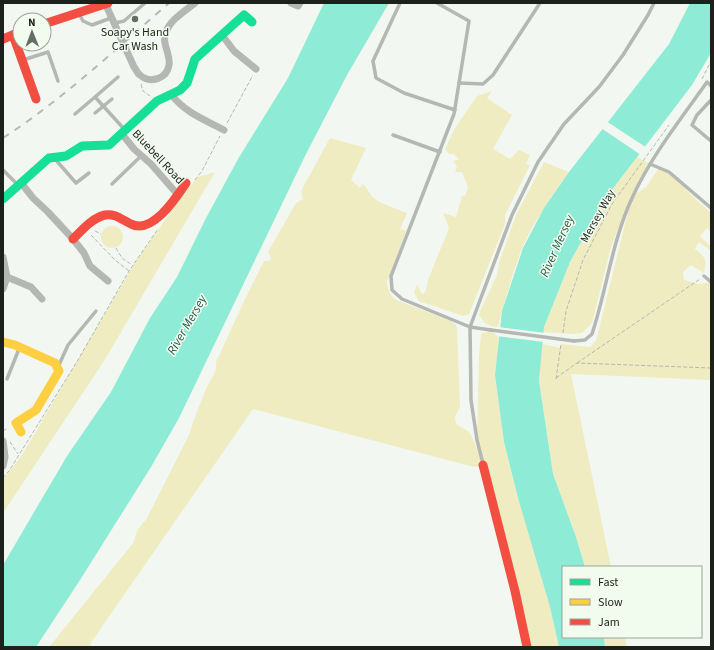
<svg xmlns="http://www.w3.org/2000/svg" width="714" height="650" font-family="'Source Sans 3',sans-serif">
<rect width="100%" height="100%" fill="#f2f8f1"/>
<g fill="#efecc1">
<path d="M 492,91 L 487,98 L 512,115 L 493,149 L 510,159 L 519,150 L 530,155 L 526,164 L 530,165 L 505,215 L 505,224 L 469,314 L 463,316 L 419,301 L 414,292 L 417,285 L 422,294 L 425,293 L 428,280 L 449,228 L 443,213 L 456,217 L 462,196 L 465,196 L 468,187 L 462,172 L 455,172 L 457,167 L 453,161 L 459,159 L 454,154 L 449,154 L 445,149 L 455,128 L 477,96 Z"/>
<path d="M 330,138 L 366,148 L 351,180 L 360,188 L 363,184 C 368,188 369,195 375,199 C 384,205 397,209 407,213 L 400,229 L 406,231 L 387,282 C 388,290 390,295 396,300 L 451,321 L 456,325 L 457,329 L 460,405 C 460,411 455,413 455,419 C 456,427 463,427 468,431 C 474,437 480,458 483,466 L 474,467 L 253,409 L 90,644 L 94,647 L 49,647 L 134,542 C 136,532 138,527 146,520 L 189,435 C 193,420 200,405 205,391 C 210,380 217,374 216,362 L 246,297 L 264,261 L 270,261 L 271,258 L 268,252 L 296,203 L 303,199 L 301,191 Z"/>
<path d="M 637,157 L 650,164 L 633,196 L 646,187 L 659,168 C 676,175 680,183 692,196 C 698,202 705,207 711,213 L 711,232 L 707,228 L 700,236 L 711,247 L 711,251 L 699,242 L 697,245 L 695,249 C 706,258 707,259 704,273 L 691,265 L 683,272 L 684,280 L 699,284 L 711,282 L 711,380 L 571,374 L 611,567 L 585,567 L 576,537 L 553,474 L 539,381 L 542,344 L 560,348 L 561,344 L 590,347 L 596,341 L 631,200 L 619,226 L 611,247 L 592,323 L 582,333 L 572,334 L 543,332 L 544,327 L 570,262 L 605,199 Z"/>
<path d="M 544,162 L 569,172 C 552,196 534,221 522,248 C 513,272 504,303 498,327 C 488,326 484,324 479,315 L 481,309 L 497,275 L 499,263 L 516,215 Z"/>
<path d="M 215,172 L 104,361 L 3,513 L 3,480 L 22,455 L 133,266 L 181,197 L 198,177 Z"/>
<circle cx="112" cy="237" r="11"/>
<path d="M 491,330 L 499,338 L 495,375 L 504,442 L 518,498 L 550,607 L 559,647 L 527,647 L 477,440 L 479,356 L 481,334 Z"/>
<path d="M 604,637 L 625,637 L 627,647 L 605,647 Z"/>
</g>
<g fill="#8eebd5">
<path d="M 324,3 L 389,3 L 347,75 L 306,154 L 179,418 L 151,467 L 80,580 L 36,647 L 3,647 L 3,565 L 67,456 L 111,392 L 150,318 L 177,277 L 205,220 L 238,159 L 288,78 Z"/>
<path d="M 690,3 L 711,3 L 711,53 L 692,85 L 605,199 L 570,262 L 544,327 L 539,381 L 553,474 L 576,537 L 585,567 L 563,567 L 563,637 L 604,637 L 605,647 L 559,647 L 550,607 L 518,498 L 504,442 L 495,375 L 502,311 L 523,248 L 544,208 L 569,172 L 669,44 Z"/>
</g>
<g fill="#f2f8f1">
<path d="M 606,121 L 647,148 L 641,155 L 601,128 Z"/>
<path d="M 498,327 L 545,333 L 544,342 L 497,336 Z"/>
</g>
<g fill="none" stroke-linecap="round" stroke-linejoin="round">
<g stroke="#b5b7b4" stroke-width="1" stroke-dasharray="4 2" stroke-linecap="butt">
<path d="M 702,79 L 711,61"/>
<path d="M 141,84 L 143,91 L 150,96"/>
<path d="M 227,123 L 253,75"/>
<path d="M 195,180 L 202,171 L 220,136"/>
<path d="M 95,231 L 101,234"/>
<path d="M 91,235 L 115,260 L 129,271"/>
<path d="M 116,248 L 122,258 L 132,265"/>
<path d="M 563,333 L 566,311 L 583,260 L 612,204 L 669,125"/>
<path d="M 577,363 L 700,279"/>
<path d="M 556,378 L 577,363 L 711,368"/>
<path d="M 556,379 L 561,344"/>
<path d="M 3,431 L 8,428"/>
<path d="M 10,442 L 18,454"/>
<path d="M 3,478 L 9,471 L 78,360 L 129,271 L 158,229"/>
</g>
<g stroke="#b4b7b3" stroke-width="3.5">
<path d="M 400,3 L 373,61 L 376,78 L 404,93 L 455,110"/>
<path d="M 437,3 L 469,21 L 454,114 L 391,276 L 392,290 L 402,299 L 470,327 L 491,330"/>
<path d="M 79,14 L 83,21 L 92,25 L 111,18"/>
<path d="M 115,23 L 124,21 L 145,3"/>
<path d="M 23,60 L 48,52 L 58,81"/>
<path d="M 118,77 L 95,97 L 125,130"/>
<path d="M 459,83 L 483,84 L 493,75 L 540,3"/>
<path d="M 711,100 L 697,115 L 692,125 L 711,141"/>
<path d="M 95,113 L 112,99"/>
<path d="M 75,114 L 95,97"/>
<path d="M 393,135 L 440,152"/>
<path d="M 55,159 L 76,183 L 89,173"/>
<path d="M 650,164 L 669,172 L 711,208"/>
<path d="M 3,170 L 17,184"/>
<path d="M 112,184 L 141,156"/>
<path d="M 704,276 L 711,282"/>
<path d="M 574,341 L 585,340 L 592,334 C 607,289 612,240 633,196 C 652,155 681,119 707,82 L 711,86"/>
<path d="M 59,365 L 68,345 L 96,311"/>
<path d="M 7,379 L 19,349"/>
<path d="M 483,464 L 477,440 L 471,400 L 470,327 L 512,215 L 538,162 L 564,124 L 599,87 L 623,55 L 648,15 L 654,3"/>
</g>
<g stroke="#b4b7b3" stroke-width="7">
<path d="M 105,3 L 134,67 C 136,69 137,73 140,75 C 150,84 167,79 169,65 C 171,54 161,44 166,32 C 170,20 185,11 195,3"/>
<path d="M 291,3 L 298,6 L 300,3"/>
<path d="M 222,35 L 234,51 L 256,69"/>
<path d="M 171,94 C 184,112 205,120 224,130"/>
<path d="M 122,134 L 134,149 L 151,164 L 178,195"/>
<path d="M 22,184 L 33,198 L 48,212 L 73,239 L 84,253 L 90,266 L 108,281"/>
<path d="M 3,257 L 7,277 L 3,289"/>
<path d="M 7,277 L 31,287 L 42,299"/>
<path d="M 3,441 L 5,457 L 3,466"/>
</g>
<path stroke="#16e098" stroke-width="9" d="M 3,199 L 49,158 L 66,156 L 82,146 L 109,145 L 157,101 L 180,90 L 187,83 L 195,59 L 244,15 L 252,22"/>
<path stroke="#ffcf43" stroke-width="9" d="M 3,342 L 15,345 L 55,363 L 59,371 L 36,410 L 16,423 L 21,432"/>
<g stroke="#f24e42" stroke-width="9">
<path d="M 44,24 L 108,3"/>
<path d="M 13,35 L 36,99"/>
<path d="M 3,39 L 20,32"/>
<path d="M 73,239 C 82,230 92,218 105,215 C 115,213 122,220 131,224 C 152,235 176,198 186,183"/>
<path d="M 483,465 L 515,591 L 527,647"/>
</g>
<path stroke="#b6b8b5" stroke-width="2" stroke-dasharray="7 7" stroke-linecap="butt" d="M 3,138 C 63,99 115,50 169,3"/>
<path stroke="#b4b7b3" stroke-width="3.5" d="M 491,330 L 574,341"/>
</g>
<circle fill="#686c67" stroke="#f1fbee" stroke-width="1.5" cx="135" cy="19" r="4"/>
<g text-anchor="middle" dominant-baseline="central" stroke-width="3" stroke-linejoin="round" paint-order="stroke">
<g font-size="12" fill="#1d211c" stroke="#f1fbee">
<text x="135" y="32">Soapy's Hand<tspan x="135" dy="14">Car Wash</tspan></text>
</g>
<g font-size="12" fill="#1d211c" stroke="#f1fbee">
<text transform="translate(158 157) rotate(47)">Bluebell Road</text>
<text transform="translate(598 216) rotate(-61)">Mersey Way</text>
</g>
<g font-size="13" font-style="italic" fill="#275d51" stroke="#f1fbee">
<text transform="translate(557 246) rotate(-66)">River Mersey</text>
<text transform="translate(187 325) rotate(-60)">River Mersey</text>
</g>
</g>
<rect width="714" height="650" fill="none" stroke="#1d211c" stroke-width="8"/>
<rect x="562" y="566" width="140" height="72" fill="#f1fbee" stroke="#9ca49a"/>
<rect x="570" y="579" width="20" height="6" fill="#16e098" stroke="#9ca49a"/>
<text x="598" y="586" font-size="12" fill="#1d211c">Fast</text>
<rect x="570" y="599" width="20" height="6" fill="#ffcf43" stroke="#9ca49a"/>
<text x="598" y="606" font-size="12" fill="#1d211c">Slow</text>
<rect x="570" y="619" width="20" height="6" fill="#f24e42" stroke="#9ca49a"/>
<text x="598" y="626" font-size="12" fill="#1d211c">Jam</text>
<g transform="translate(32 32) rotate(359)"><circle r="19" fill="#f1fbee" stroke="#9ca49a"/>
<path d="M0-3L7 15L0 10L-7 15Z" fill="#686c67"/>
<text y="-6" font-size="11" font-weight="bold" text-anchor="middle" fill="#1d211c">N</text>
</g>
</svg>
